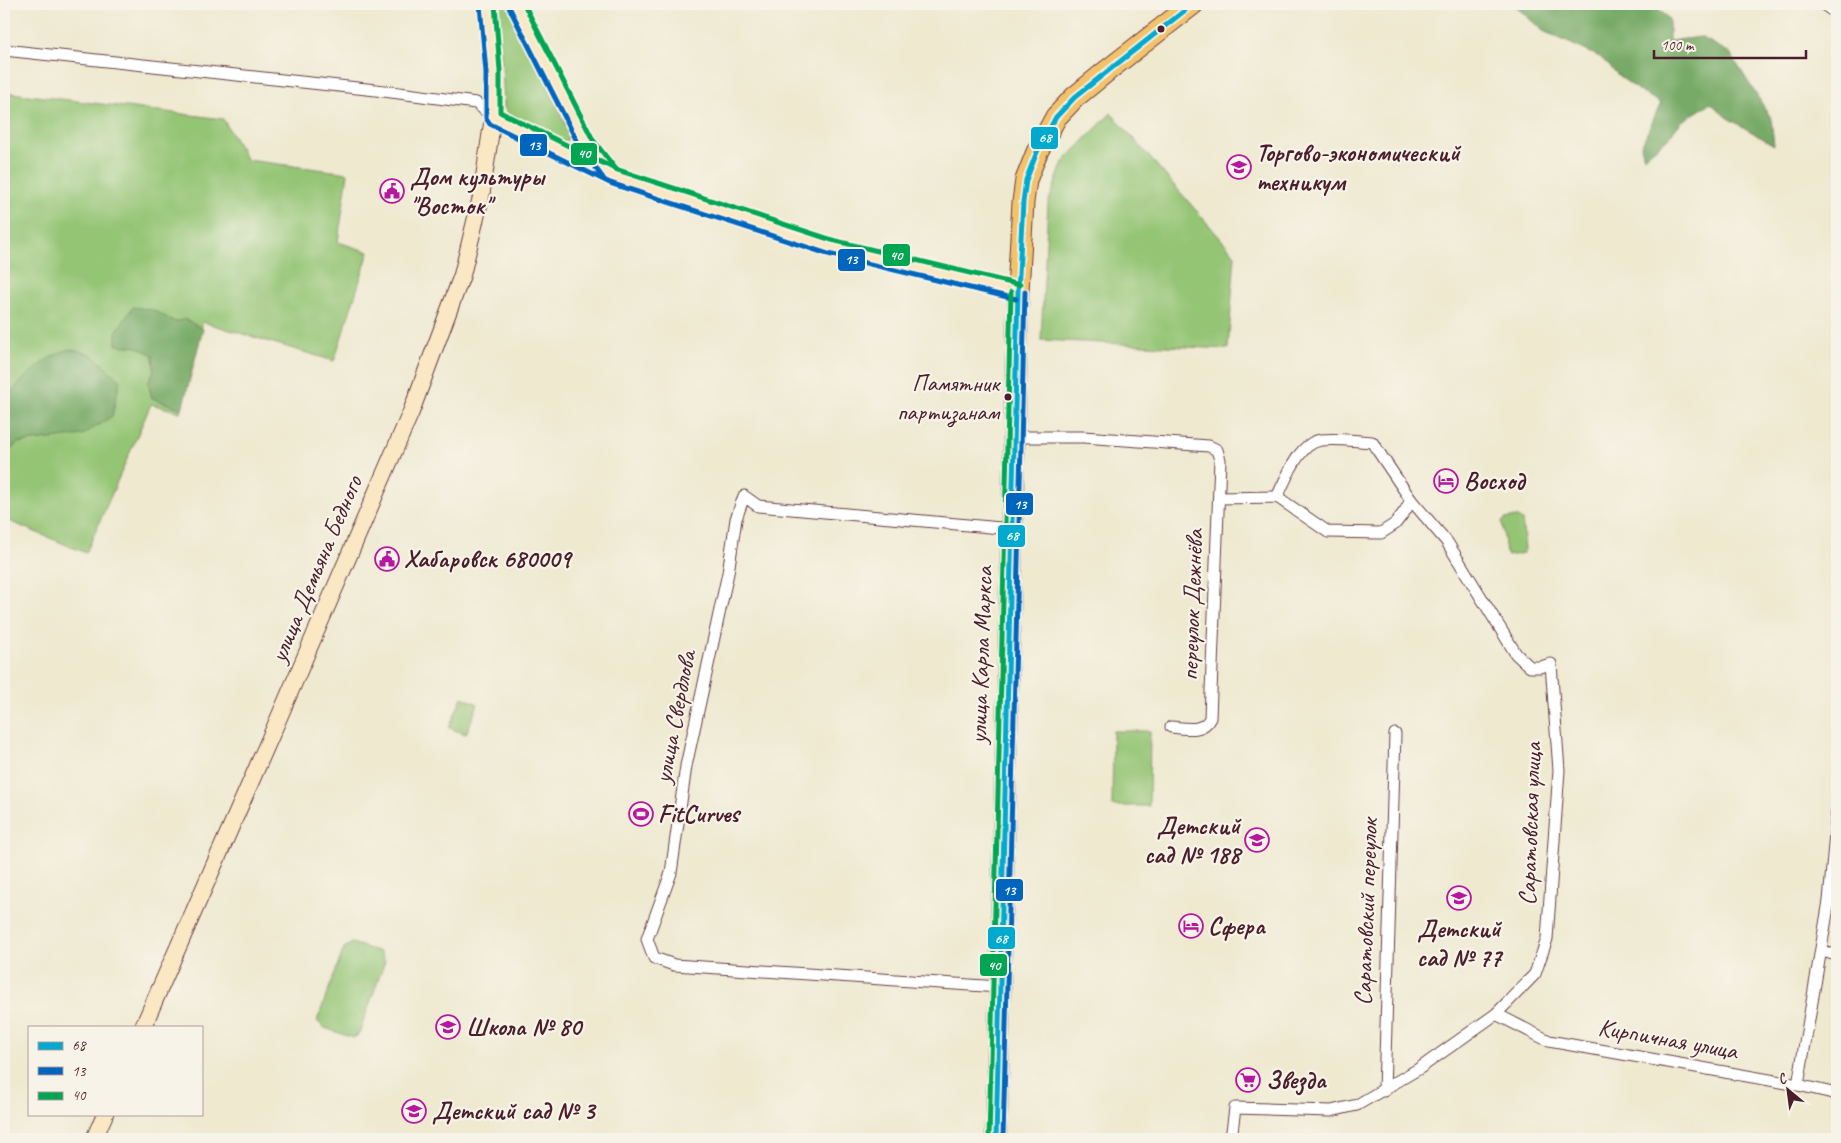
<svg xmlns="http://www.w3.org/2000/svg" width="1841" height="1143" font-family="Caveat,sans-serif">
<rect width="100%" height="100%" fill="#f7f3e8"/>
<filter id="ink" filterUnits="userSpaceOnUse"><feTurbulence type="fractalNoise" baseFrequency=".02" numOctaves="2"/><feDisplacementMap in="SourceGraphic" scale="10" xChannelSelector="R" yChannelSelector="G"/><feConvolveMatrix kernelMatrix="1 2 1 2 8 2 1 2 1" color-interpolation-filters="sRGB"/></filter>
<filter id="wash" filterUnits="userSpaceOnUse"><feTurbulence type="fractalNoise" baseFrequency=".0096" numOctaves="4" result="noise"/><feDisplacementMap in="SourceGraphic" scale="20" xChannelSelector="R" yChannelSelector="G"/><feGaussianBlur stdDeviation="1.12" result="paint"/><feColorMatrix in="noise" values="0 0 0 0 0 0 0 0 0 0 0 0 0 0 0 0 0 1.4 0 .05"/><feComposite in="paint" operator="in"/></filter>
<g filter="url(#wash)">
<rect width="100%" height="100%" fill="#efe9d0"/>
<g fill="#94c575" stroke="#6f7250">
<path d="M 494,4 L 510,4 L 569,132 L 569,137 L 566,141 L 559,141 L 509,116 L 504,107 L 502,64 Z"/>
<path d="M 4,92 L 223,119 L 247,160 L 348,173 L 338,242 L 369,252 L 334,361 L 203,322 L 180,412 L 151,404 L 86,553 L 4,519 Z"/>
<path d="M 1111,113 L 1235,255 L 1228,349 L 1041,340 L 1048,203 L 1063,162 Z"/>
<path d="M 1518,517 L 1522,520 L 1525,549 L 1523,553 L 1508,556 L 1506,553 L 1502,522 L 1505,519 Z"/>
<path d="M 462,697 L 478,704 L 466,734 L 449,728 Z"/>
<path d="M 1113,731 L 1150,731 L 1149,806 L 1112,806 Z"/>
<path d="M 352,943 L 380,952 L 385,961 L 360,1031 L 358,1035 L 353,1038 L 325,1028 L 317,1021 L 344,948 Z"/>
</g>
<g fill="#7a6" stroke="#606448">
<path d="M 1513,4 L 1654,4 L 1669,19 L 1669,41 L 1701,37 L 1730,53 L 1771,118 L 1774,145 L 1726,117 L 1711,103 L 1682,121 L 1667,139 L 1644,157 L 1641,146 L 1661,103 L 1641,92 L 1619,76 L 1600,57 L 1543,31 Z"/>
<path d="M 133,307 L 153,310 L 175,322 L 185,319 L 203,329 L 182,409 L 152,398 L 148,383 L 154,370 L 153,355 L 138,347 L 116,345 L 116,332 Z"/>
<path d="M 70,349 L 91,354 L 120,380 L 112,416 L 83,435 L 18,443 L 4,456 L 4,400 C 23,379 42,357 70,349 Z"/>
</g>
</g>
<g filter="url(#ink)">
<g fill="none" stroke-linecap="round" stroke-linejoin="round">
<g stroke="#633d44" stroke-width="13">
<g id="street">
<path d="M 1823,4 L 1837,14"/>
<path d="M 4,50 L 376,90 L 476,103 L 493,117"/>
<path d="M 1014,437 L 1083,437 L 1209,446 L 1217,450 L 1220,460 L 1210,718 C 1203,733 1185,728 1171,727"/>
<path d="M 1219,498 L 1277,497 L 1328,532 L 1381,533 L 1395,524 L 1405,511 L 1411,500"/>
<path d="M 1821,951 L 1837,955"/>
<path d="M 999,987 L 674,965 L 654,958 L 647,939 L 671,873 L 686,766 L 728,573 L 736,519 L 744,496 L 758,506 L 1012,529"/>
<path d="M 1496,1014 L 1549,1041 L 1798,1085 L 1837,1094"/>
<path d="M 1798,1085 L 1829,901 L 1837,811"/>
<path d="M 1384,1091 L 1395,734"/>
<path d="M 1231,1139 L 1235,1108 L 1331,1111 L 1357,1105 L 1420,1068 L 1496,1014 L 1535,974 L 1547,939 L 1559,770 L 1551,664 L 1540,667 L 1530,667 L 1516,654 L 1447,542 L 1411,500 L 1372,442 C 1355,441 1337,438 1321,440 C 1298,443 1286,480 1277,497"/>
</g>
</g>
<g stroke="#633d44" stroke-width="18">
<g id="secondary">
<path d="M 516,4 L 587,144 L 609,172"/>
<path d="M 493,117 L 612,176 L 830,247 L 1018,292"/>
<path d="M 143,1027 L 277,722 L 411,412 L 462,275 L 481,197 L 493,117 L 493,72 L 487,4"/>
<path d="M 94,1139 L 105,1114"/>
</g>
</g>
<g stroke="#633d44" stroke-width="23">
<path id="highway" d="M 996,1139 L 1018,292 L 1023,202 L 1026,180 L 1037,152 L 1056,117 L 1075,97 L 1108,70 L 1193,4"/>
</g>
<use href="#street" stroke="#fff" stroke-width="11"/>
<use href="#secondary" stroke="#fae7c3" stroke-width="16"/>
<use href="#highway" stroke="#f3c26a" stroke-width="21"/>
<g stroke="#f7f3e8" stroke-width="9">
<path id="bus-1" d="M 996,1139 L 1018,292 L 1023,202 L 1026,180 L 1037,152 L 1056,117 L 1075,97 L 1193,4"/>
</g>
<g stroke="#f7f3e8" stroke-width="9">
<g id="bus-2">
<path d="M 480,5 L 486,72 L 486,118 L 490,124 L 610,183 L 828,254 L 1016,299"/>
<path d="M 509,7 L 580,147 L 603,178"/>
<path d="M 1003,1139 L 1025,292"/>
</g>
</g>
<g stroke="#f7f3e8" stroke-width="9">
<g id="bus-3">
<path d="M 495,4 L 500,71 L 500,112 L 615,169 L 832,240 L 1020,285"/>
<path d="M 524,4 L 593,140 L 615,168"/>
<path d="M 989,1139 L 1011,292"/>
</g>
</g>
<use href="#bus-1" stroke="#00a9ce" stroke-width="5"/>
<use href="#bus-2" stroke="#0065bd" stroke-width="5"/>
<use href="#bus-3" stroke="#00a651" stroke-width="5"/>
</g>
</g>
<defs>
<g id="university-ring" transform="scale(1.25)"><circle r="9.5" fill="#f7f3e8" stroke="#b5179e" stroke-width="1.5"/><path d="M0-5L7-2L0 1L-7-2ZM-4 1L0 2.5L4 1V4Q0 6-4 4Z" fill="#b5179e"/></g>
<g id="civic-ring" transform="scale(1.25)"><circle r="9.5" fill="#f7f3e8" stroke="#b5179e" stroke-width="1.5"/><path d="M-.6-6.5H3V-4.5H.6V-3L4-1V1h2V6H-6V1h2V-1L-.6-3ZM-1.2 2.5V6h2.4V2.5Z" fill="#b5179e"/></g>
<g id="hotel-ring" transform="scale(1.25)"><circle r="9.5" fill="#f7f3e8" stroke="#b5179e" stroke-width="1.5"/><path d="M-6-4.5h1.5V1H6V5H4.5V3h-9V5H-6ZM-4 0a1.8 1.8 0 1 1 3.6 0ZM.5 0V-2.5h3Q6-2.5 6 0Z" fill="#b5179e"/></g>
<g id="stadium-ring" transform="scale(1.25)"><circle r="9.5" fill="#f7f3e8" stroke="#b5179e" stroke-width="1.5"/><path d="M0-5a6.5 5 0 1 0 0 10a6.5 5 0 1 0 0-10ZM-3.5-1.8h7v3.6h-7Z" fill="#b5179e"/></g>
<g id="school-ring" transform="scale(1.25)"><circle r="9.5" fill="#f7f3e8" stroke="#b5179e" stroke-width="1.5"/><path d="M0-5L7-2L0 1L-7-2ZM-4 1L0 2.5L4 1V4Q0 6-4 4Z" fill="#b5179e"/></g>
<g id="supermarket-ring" transform="scale(1.25)"><circle r="9.5" fill="#f7f3e8" stroke="#b5179e" stroke-width="1.5"/><path d="M-6-5.5h2.5l.6 2H6L4.5 2H-2.5L-4.4-4H-6ZM-1.5 3.2a1.3 1.3 0 1 0 .1 0ZM3 3.2a1.3 1.3 0 1 0 .1 0Z" fill="#b5179e"/></g>
</defs>
<g fill-rule="evenodd">
<use href="#university-ring" x="1239" y="167"/>
<use href="#civic-ring" x="392" y="191"/>
<use href="#hotel-ring" x="1446" y="481"/>
<use href="#civic-ring" x="387" y="559"/>
<use href="#stadium-ring" x="641" y="814"/>
<use href="#school-ring" x="1257" y="840"/>
<use href="#school-ring" x="1459" y="898"/>
<use href="#hotel-ring" x="1191" y="926"/>
<use href="#school-ring" x="448" y="1027"/>
<use href="#supermarket-ring" x="1248" y="1080"/>
<use href="#school-ring" x="414" y="1111"/>
</g>
<g fill="#4a1f2b" stroke="#f7f3e8" stroke-width="2">
<circle cx="1161" cy="29" r="4.5"/>
<circle cx="1008" cy="397" r="4.5"/>
</g>
<g text-anchor="middle" dominant-baseline="central" stroke-width="4.5" stroke-linejoin="round" paint-order="stroke">
<g font-size="24" fill="#4a1f2b" stroke="#f7f3e8" text-anchor="end">
<text x="999" y="383">Памятник<tspan x="999" dy="29">партизанам</tspan></text>
</g>
<g font-size="25" font-weight="bold" fill="#4a1f2b" stroke="#f7f3e8" text-anchor="start">
<text x="1256" y="153">Торгово-экономический<tspan x="1256" dy="29">техникум</tspan></text>
<text x="410" y="177">Дом культуры<tspan x="410" dy="29">"Восток"</tspan></text>
<text x="1464" y="481">Восход</text>
<text x="404" y="559">Хабаровск 680009</text>
<text x="658" y="814">FitCurves</text>
<text x="1240" y="826" text-anchor="end">Детский<tspan x="1240" dy="29">сад № 188</tspan></text>
<text x="1208" y="926">Сфера</text>
<text x="1459" y="929" text-anchor="middle">Детский<tspan x="1459" dy="29">сад № 77</tspan></text>
<text x="466" y="1027">Школа № 80</text>
<text x="1266" y="1080">Звезда</text>
<text x="432" y="1111">Детский сад № 3</text>
</g>
<g font-size="25" fill="#4a1f2b" stroke="#f7f3e8">
<text transform="translate(316 569) rotate(-67)">улица Демьяна Бедного</text>
<text transform="translate(1192 605) rotate(-88)">переулок Дежнёва</text>
<text transform="translate(981 655) rotate(-88)">улица Карла Маркса</text>
<text transform="translate(675 717) rotate(-79)">улица Свердлова</text>
<text transform="translate(1530 824) rotate(-88)">Саратовская улица</text>
<text transform="translate(1366 912) rotate(-88)">Саратовский переулок</text>
<text transform="translate(1668 1039) rotate(10)">Кирпичная улица</text>
</g>
</g>
<g stroke="#f7f3e8" stroke-width="2">
<rect x="1030" y="126" width="29" height="24" rx="5" fill="#00a9ce"/>
<rect x="519" y="133" width="29" height="24" rx="5" fill="#0065bd"/>
<rect x="570" y="142" width="28" height="24" rx="5" fill="#00a651"/>
<rect x="882" y="243" width="29" height="24" rx="5" fill="#00a651"/>
<rect x="837" y="248" width="29" height="24" rx="5" fill="#0065bd"/>
<rect x="1005" y="492" width="29" height="24" rx="5" fill="#0065bd"/>
<rect x="997" y="524" width="29" height="24" rx="5" fill="#00a9ce"/>
<rect x="995" y="878" width="29" height="24" rx="5" fill="#0065bd"/>
<rect x="987" y="926" width="29" height="24" rx="5" fill="#00a9ce"/>
<rect x="979" y="953" width="29" height="24" rx="5" fill="#00a651"/>
</g>
<g font-size="14" text-anchor="middle" font-weight="bold" fill="#fff">
<text x="1045" y="142">68</text>
<text x="534" y="150">13</text>
<text x="584" y="158">40</text>
<text x="896" y="260">40</text>
<text x="851" y="264">13</text>
<text x="1020" y="509">13</text>
<text x="1012" y="540">68</text>
<text x="1009" y="895">13</text>
<text x="1001" y="943">68</text>
<text x="994" y="970">40</text>
</g>
<rect width="1841" height="1143" fill="none" stroke="#f7f3e8" stroke-width="20"/>
<rect x="28" y="1026" width="175" height="90" fill="#f7f3e8" stroke="#b29e9c"/>
<rect x="38" y="1042" width="25" height="8" fill="#00a9ce" stroke="#b29e9c"/>
<text x="72" y="1050" font-size="15" fill="#4a1f2b">68</text>
<rect x="38" y="1067" width="25" height="8" fill="#0065bd" stroke="#b29e9c"/>
<text x="72" y="1076" font-size="15" fill="#4a1f2b">13</text>
<rect x="38" y="1092" width="25" height="8" fill="#00a651" stroke="#b29e9c"/>
<text x="72" y="1100" font-size="15" fill="#4a1f2b">40</text>
<g transform="translate(1788 1090) rotate(331)" stroke="#f7f3e8" stroke-width="4" paint-order="stroke">
<path d="M0-4L9 19L0 12L-9 19Z" fill="#4a1f2b"/>
<text y="-8" font-size="14" font-weight="bold" text-anchor="middle" fill="#4a1f2b">С</text>
</g>
<path d="M1654 50v8h152v-8" fill="none" stroke="#4a1f2b" stroke-width="2.5"/>
<text x="1661" y="50" font-size="15" fill="#4a1f2b" stroke="#f7f3e8" stroke-width="4" paint-order="stroke">100 m</text>
</svg>
